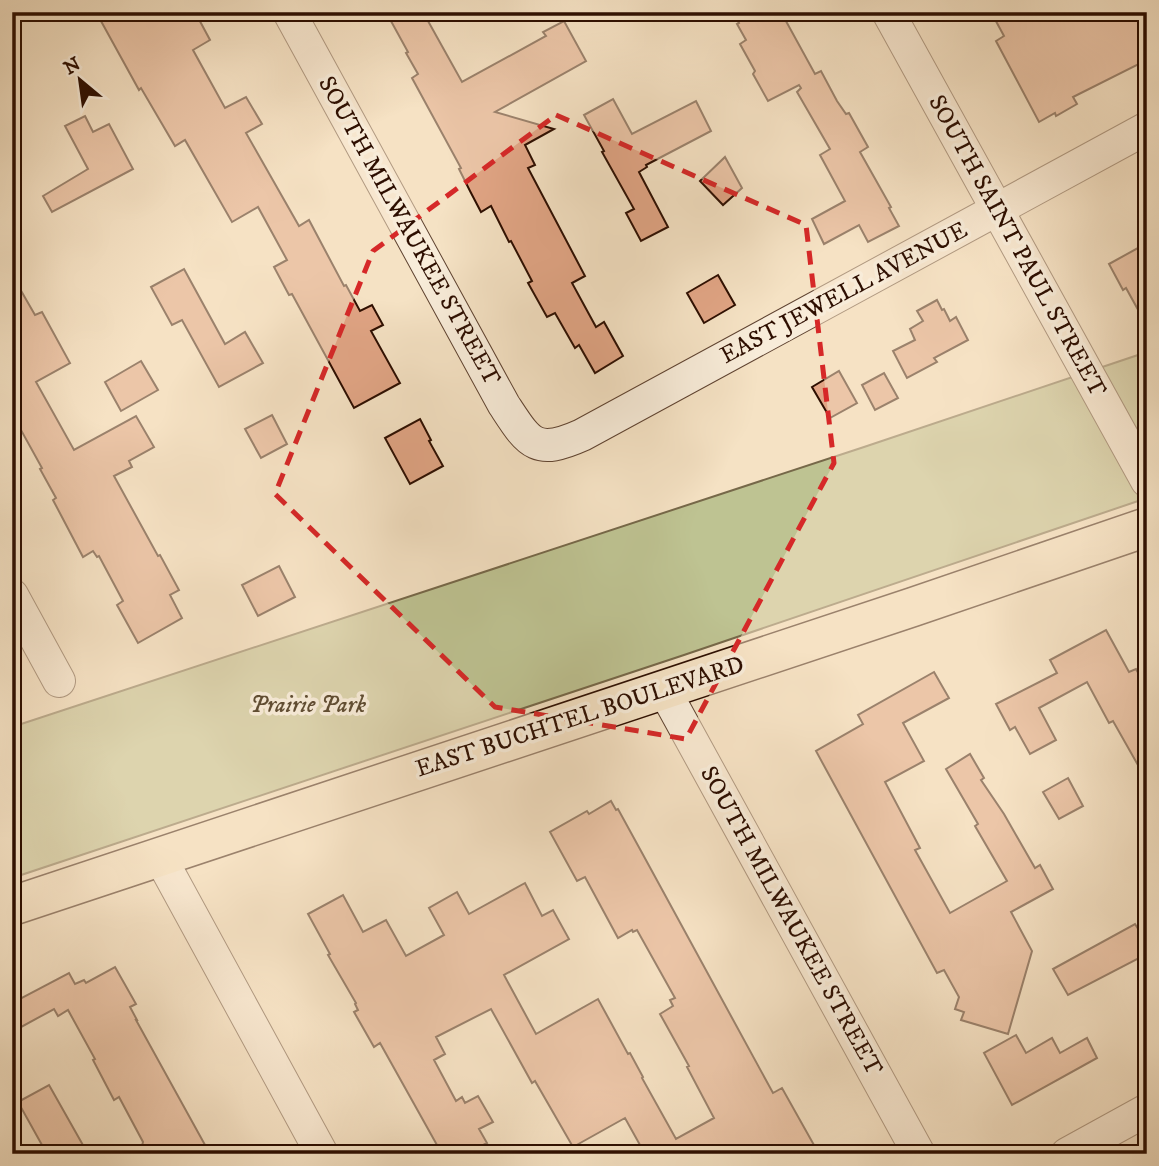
<svg xmlns="http://www.w3.org/2000/svg" width="1159" height="1166" font-family="'IM FELL DW Pica',serif">
<rect width="100%" height="100%" fill="#f5e2c4"/>
<filter id="stains"><feTurbulence type="fractalNoise" baseFrequency=".00286" numOctaves="4"/><feColorMatrix values="0 0 0 0 .2 0 0 0 0 .09 0 0 0 0 .02 0 0 0 .5 -.17"/></filter>
<radialGradient id="worn" r=".72"><stop offset=".6" stop-color="#630" stop-opacity="0"/><stop offset="1" stop-color="#630" stop-opacity=".3"/></radialGradient>
<path fill="#bec392" stroke="#766849" stroke-width="2" d="M 1147,352 L 1147,498 L 684,655 L 12,878 L 12,727 L 864,447 Z"/>
<g fill="#e1a585" stroke="#2d0e00" stroke-width="2">
<path d="M 96,12 L 195,12 L 210,40 L 193,50 L 225,108 L 246,97 L 262,124 L 246,133 L 299,226 L 309,220 L 344,286 L 346,285 L 360,311 L 372,305 L 383,325 L 371,331 L 400,383 L 354,408 L 292,294 L 289,295 L 274,267 L 287,260 L 258,207 L 232,222 L 185,140 L 175,146 L 141,88 L 139,90 Z"/>
<path d="M 386,12 L 423,12 L 462,82 L 546,36 L 543,32 L 564,21 L 586,61 L 495,112 L 554,129 L 525,145 L 535,165 L 528,168 L 585,276 L 572,283 L 596,327 L 604,322 L 623,356 L 595,373 L 579,345 L 575,348 L 555,313 L 547,317 L 528,283 L 532,281 L 511,241 L 509,242 L 491,206 L 481,212 L 470,191 L 459,169 L 461,168 L 412,78 L 418,74 L 406,53 L 408,52 Z"/>
<path d="M 734,12 L 781,12 L 815,74 L 821,71 L 837,101 L 846,114 L 849,113 L 868,147 L 860,152 L 891,207 L 889,208 L 899,226 L 868,242 L 859,225 L 824,244 L 812,219 L 845,201 L 820,155 L 830,149 L 797,92 L 801,88 L 799,85 L 768,101 L 753,74 L 755,71 L 740,44 L 746,40 L 737,24 L 739,23 Z"/>
<path d="M 991,12 L 1147,12 L 1147,60 L 1073,97 L 1077,104 L 1056,116 L 1055,113 L 1039,122 L 996,41 L 1004,36 Z"/>
<path d="M 613,99 L 632,134 L 696,101 L 711,131 L 646,165 L 647,167 L 639,172 L 668,227 L 641,241 L 626,213 L 634,209 L 602,152 L 604,151 L 584,115 Z"/>
<path d="M 85,116 L 93,132 L 109,124 L 133,169 L 52,212 L 43,196 L 88,169 L 65,126 Z"/>
<path d="M 725,157 L 742,188 L 723,205 L 700,181 Z"/>
<path d="M 1147,243 L 1147,326 L 1126,288 L 1123,290 L 1109,264 Z"/>
<path d="M 184,269 L 225,344 L 245,332 L 263,363 L 219,387 L 182,320 L 172,325 L 151,287 Z"/>
<path d="M 12,275 L 35,315 L 42,312 L 70,363 L 36,382 L 74,450 L 136,416 L 154,447 L 129,461 L 132,467 L 114,476 L 158,556 L 160,555 L 179,590 L 170,595 L 182,618 L 138,643 L 117,605 L 123,601 L 99,556 L 97,557 L 93,551 L 83,557 L 53,500 L 56,498 L 40,469 L 42,468 L 21,430 L 12,435 Z"/>
<path d="M 718,275 L 735,305 L 704,323 L 687,293 Z"/>
<path d="M 937,300 L 942,310 L 944,309 L 950,321 L 956,317 L 968,340 L 934,358 L 937,362 L 907,378 L 893,351 L 915,340 L 910,329 L 923,321 L 917,311 Z"/>
<path d="M 141,361 L 158,390 L 121,411 L 105,382 Z"/>
<path d="M 839,371 L 857,403 L 830,418 L 812,387 Z"/>
<path d="M 884,373 L 898,398 L 875,410 L 862,385 Z"/>
<path d="M 272,415 L 287,444 L 261,458 L 245,429 Z"/>
<path d="M 420,419 L 431,440 L 429,441 L 443,466 L 410,484 L 385,438 Z"/>
<path d="M 279,566 L 295,597 L 258,616 L 242,585 Z"/>
<path d="M 1106,630 L 1129,672 L 1136,669 L 1147,689 L 1147,781 L 1113,721 L 1109,723 L 1087,682 L 1039,708 L 1056,740 L 1030,754 L 1015,727 L 1010,730 L 996,704 L 1057,673 L 1050,660 Z"/>
<path d="M 934,672 L 949,698 L 903,723 L 924,761 L 885,782 L 920,848 L 915,850 L 950,913 L 1007,881 L 975,826 L 978,824 L 946,769 L 970,754 L 984,778 L 981,780 L 1004,814 L 1035,868 L 1040,865 L 1053,889 L 1011,912 L 1032,951 L 1008,1034 L 961,1020 L 964,1012 L 955,1009 L 959,997 L 944,970 L 937,973 L 816,751 L 863,724 L 858,715 Z"/>
<path d="M 1068,778 L 1083,806 L 1059,819 L 1043,792 Z"/>
<path d="M 611,801 L 616,810 L 618,809 L 641,851 L 773,1093 L 782,1088 L 819,1154 L 645,1154 L 625,1118 L 573,1147 L 535,1081 L 532,1083 L 491,1009 L 436,1037 L 445,1054 L 434,1060 L 456,1101 L 462,1097 L 465,1103 L 478,1096 L 493,1122 L 479,1129 L 487,1143 L 467,1154 L 442,1154 L 380,1043 L 374,1047 L 354,1012 L 358,1010 L 355,1004 L 356,1003 L 328,955 L 330,954 L 308,914 L 343,895 L 363,932 L 386,920 L 406,956 L 444,935 L 429,908 L 457,892 L 469,914 L 525,883 L 542,916 L 553,910 L 569,939 L 504,975 L 536,1034 L 598,999 L 628,1054 L 630,1053 L 643,1077 L 642,1078 L 676,1139 L 714,1118 L 687,1067 L 689,1066 L 660,1014 L 673,1006 L 670,1000 L 675,998 L 637,930 L 633,932 L 632,930 L 618,938 L 585,877 L 577,881 L 550,832 L 587,811 L 589,814 Z"/>
<path d="M 1135,924 L 1147,943 L 1147,954 L 1068,995 L 1053,969 Z"/>
<path d="M 115,967 L 136,1004 L 130,1007 L 137,1020 L 136,1020 L 210,1154 L 140,1154 L 143,1142 L 119,1097 L 114,1100 L 93,1060 L 95,1059 L 68,1010 L 58,1016 L 54,1009 L 12,1032 L 12,1003 L 69,973 L 75,984 L 84,980 L 86,983 Z"/>
<path d="M 1016,1035 L 1026,1053 L 1052,1038 L 1060,1053 L 1087,1038 L 1097,1058 L 1012,1105 L 984,1053 Z"/>
<path d="M 49,1085 L 88,1154 L 47,1154 L 18,1102 Z"/>
</g>
<g fill="none" stroke-linecap="round" stroke-linejoin="round">
<g stroke="#5f4331" stroke-width="34">
<g id="minor">
<path d="M 289,12 L 504,405 C 529,443 535,456 582,435 L 1147,128"/>
<path d="M 888,12 L 1147,481"/>
<path d="M 12,595 L 59,681"/>
<path d="M 663,688 L 919,1154"/>
<path d="M 160,857 L 322,1154"/>
<path d="M 1067,1154 L 1147,1110"/>
</g>
</g>
<g stroke="#2d0e00" stroke-width="41">
<path id="major" d="M 12,906 L 913,607 L 1147,527"/>
</g>
<use href="#minor" stroke="#f8ecd9" stroke-width="32"/>
<use href="#major" stroke="#f5e2c4" stroke-width="38"/>
</g>
<path d="M0 0H1159V1166H0ZM 556,115 L 806,225 L 834,463 L 686,739 L 495,707 L 275,494 L 373,251 Z" fill="#f5e2c4" fill-opacity=".55" fill-rule="evenodd"/>
<path fill="none" stroke="#d62828" stroke-width="5" stroke-dasharray="14 9" stroke-linejoin="round" d="M 556,115 L 806,225 L 834,463 L 686,739 L 495,707 L 275,494 L 373,251 Z"/>
<g text-anchor="middle" dominant-baseline="central" stroke-width="7" stroke-linejoin="round" paint-order="stroke">
<g font-size="24" fill="#2d0e00" stroke="#f8ecd9">
<text transform="translate(409 231) rotate(61)">SOUTH MILWAUKEE STREET</text>
<text transform="translate(1017 246) rotate(61)">SOUTH SAINT PAUL STREET</text>
<text transform="translate(844 293) rotate(-28)">EAST JEWELL AVENUE</text>
<text transform="translate(580 717) rotate(-18)">EAST BUCHTEL BOULEVARD</text>
<text transform="translate(791 921) rotate(61)">SOUTH MILWAUKEE STREET</text>
</g>
<g font-size="24" font-style="italic" fill="#604d33" stroke="#f8ecd9">
<text x="308" y="705">Prairie Park</text>
</g>
</g>
<rect width="1159" height="1166" fill="none" stroke="#f5e2c4" stroke-width="42"/>
<rect x="14" y="14" width="1131" height="1138" fill="none" stroke="#2d0e00" stroke-width="3.5"/>
<rect x="21" y="21" width="1117" height="1124" fill="none" stroke="#2d0e00" stroke-width="2"/>
<g transform="translate(80 80) rotate(331)" stroke="#f8ecd9" stroke-width="5" paint-order="stroke">
<path d="M0-5L12 26L0 18L-12 26Z" fill="#2d0e00"/>
<text y="-10" font-size="19" font-weight="bold" text-anchor="middle" fill="#2d0e00">N</text>
</g>
<rect width="100%" height="100%" filter="url(#stains)"/>
<rect width="100%" height="100%" fill="url(#worn)"/>
</svg>
